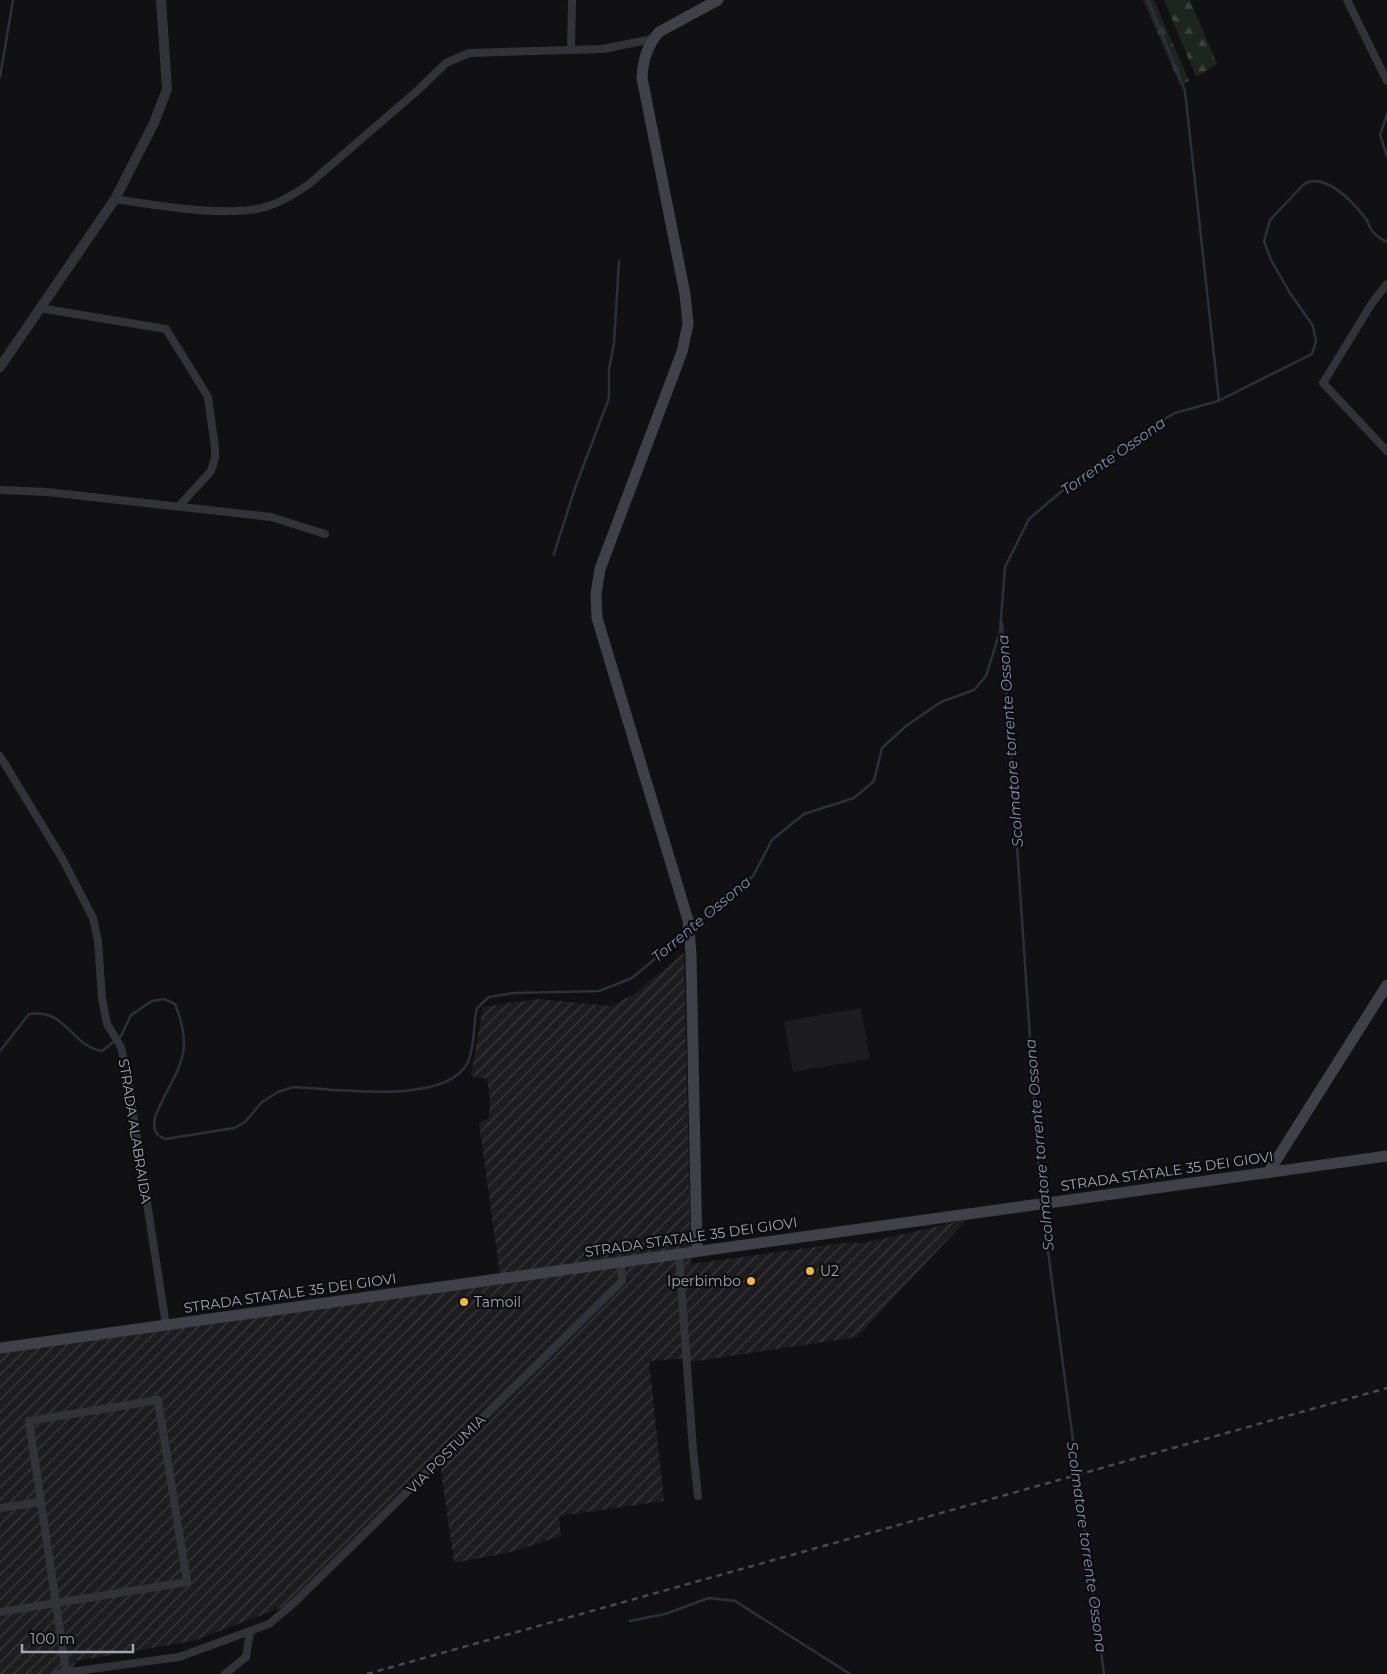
<svg xmlns="http://www.w3.org/2000/svg" width="1387" height="1674" font-family="Montserrat,sans-serif">
<defs>
<pattern id="industrial-furrows" width="10" height="10" patternUnits="userSpaceOnUse" patternTransform="scale(1.25)"><rect width="10" height="10" fill="#1d1d20"/><path d="M-1 1l2-2M0 10L10 0M9 11l2-2" fill="none" stroke="#3b3b3e"/></pattern>
<pattern id="forest-firs" width="22" height="20" patternUnits="userSpaceOnUse" patternTransform="scale(1.25)"><rect width="22" height="20" fill="#1d251f"/><path d="M5 1l3.5 6h-7zM16 11l3.5 6h-7z" fill="#3b423d"/></pattern>
</defs>
<rect width="100%" height="100%" fill="#111113"/>
<path fill="#1d1d20" d="M 861,1008 L 870,1059 L 793,1072 L 784,1021 Z"/>
<path fill="url(#industrial-furrows)" d="M 684,953 L 691,1264 L 843,1243 L 863,1243 L 966,1220 L 857,1337 L 690,1362 L 689,1358 L 649,1361 L 664,1501 L 559,1516 L 561,1536 L 511,1552 L 454,1563 L 439,1456 L 286,1606 L 193,1641 L 75,1661 L 75,1674 L 0,1674 L 0,1351 L 501,1283 L 479,1123 L 489,1118 L 490,1098 L 487,1079 L 471,1076 L 483,1007 L 537,999 L 612,1006 L 634,994 Z"/>
<g fill="url(#forest-firs)">
<path d="M 1143,0 L 1154,0 L 1189,81 L 1180,85 Z"/>
<path d="M 1164,0 L 1190,0 L 1217,64 L 1196,77 Z"/>
</g>
<g fill="none" stroke-linecap="round" stroke-linejoin="round">
<g stroke="#2a3138" stroke-width="2.5">
<path d="M 1148,0 L 1185,91 L 1219,401"/>
<path d="M 0,77 L 13,0"/>
<path d="M 1387,114 L 1380,135 L 1387,156"/>
<path d="M 554,554 L 575,488 L 609,398 L 609,369 L 614,343 L 619,261"/>
<path d="M 1002,623 L 1041,1201"/>
<path d="M 692,928 L 753,876 L 772,840 L 804,814 L 854,798 L 874,781 L 882,748 L 906,726 L 941,702 L 974,690 L 986,676 L 1000,631 L 1005,567 L 1029,519 L 1083,473 L 1150,427 L 1175,413 L 1218,401 L 1312,354 L 1316,341 L 1313,326 L 1290,293 L 1271,260 L 1264,241 L 1270,220 L 1303,185 C 1324,170 1354,203 1366,219 C 1369,224 1370,230 1374,233 C 1377,237 1383,240 1387,242"/>
<path d="M 0,1051 L 29,1014 C 68,1009 69,1045 102,1051 L 121,1036 L 131,1015 L 152,1001 L 164,999 L 175,1004 C 197,1058 174,1070 155,1117 C 153,1129 154,1134 165,1139 L 234,1128 L 245,1122 L 262,1102 L 278,1092 L 293,1087 C 334,1089 447,1106 468,1062 C 475,1046 473,1025 477,1008 L 489,997 L 514,993 L 599,991 L 632,978 L 686,933"/>
<path d="M 1042,1206 L 1104,1674"/>
<path d="M 630,1621 L 665,1614 L 709,1598 L 735,1601 L 850,1674"/>
</g>
<g stroke="#323338" stroke-width="8">
<path d="M 1347,0 L 1387,81"/>
<path d="M 571,50 L 572,0"/>
<path d="M 115,199 C 156,205 226,218 265,207 C 281,203 296,193 309,184 L 417,91 L 446,63 L 469,53 L 603,49 L 652,39"/>
<path d="M 1387,284 L 1372,303 L 1323,383 L 1387,451"/>
<path d="M 39,308 L 166,329 L 208,397 L 215,448 L 215,458 L 211,471 L 180,505"/>
<path d="M 0,490 L 47,492 L 271,517 L 325,534"/>
<path d="M 0,756 L 62,858 L 93,918 L 98,941 L 102,998 L 107,1024 L 121,1047 L 127,1074 L 166,1325"/>
<path d="M 679,1254 L 693,1450 L 698,1496"/>
<path d="M 0,1508 L 41,1502"/>
<path d="M 0,1612 L 187,1582 L 158,1400 L 29,1421 L 66,1672"/>
<path d="M 55,1674 L 179,1657 L 269,1624 L 294,1603 L 622,1281 L 621,1262"/>
<path d="M 225,1674 L 246,1657 L 250,1632"/>
</g>
<path stroke="#323338" stroke-width="10" d="M 0,367 L 115,199 L 154,123 L 167,89 L 161,0"/>
<g stroke="#404148" stroke-width="11">
<path d="M 1268,1173 L 1387,985"/>
<path d="M 697,1251 L 691,953 L 688,920 L 597,618 L 596,594 L 600,569 L 682,352 L 688,324 L 685,294 L 642,78 C 643,60 647,46 659,32 L 718,0"/>
<path d="M 0,1348 L 1387,1156"/>
</g>
<path stroke="#494a51" stroke-width="2.5" stroke-dasharray="6 5" stroke-linecap="butt" d="M 367,1674 L 1387,1388"/>
</g>
<g fill="#f0bc2c" stroke="#0c0c0e" stroke-width="2">
<circle cx="810" cy="1271" r="5"/>
<circle cx="751" cy="1281" r="5"/>
<circle cx="464" cy="1302" r="5"/>
</g>
<g text-anchor="middle" dominant-baseline="central" stroke-width="4.5" stroke-linejoin="round" paint-order="stroke">
<g font-size="14" fill="#a2a6b3" stroke="#0c0c0e">
<text transform="translate(135 1131) rotate(81)">STRADA ALABRAIDA</text>
<text transform="translate(1167 1171) rotate(-8)">STRADA STATALE 35 DEI GIOVI</text>
<text transform="translate(691 1237) rotate(-8)">STRADA STATALE 35 DEI GIOVI</text>
<text transform="translate(290 1293) rotate(-8)">STRADA STATALE 35 DEI GIOVI</text>
<text transform="translate(446 1454) rotate(-45)">VIA POSTUMIA</text>
</g>
<g font-size="14" fill="#a2a6b3" stroke="#0c0c0e" text-anchor="start">
<text x="820" y="1271">U2</text>
<text x="741" y="1281" text-anchor="end">Iperbimbo</text>
<text x="474" y="1302">Tamoil</text>
</g>
<g font-size="15" font-style="italic" fill="#7992af" stroke="#0c0c0e">
<text transform="translate(1113 456) rotate(-35)">Torrente Ossona</text>
<text transform="translate(1010 741) rotate(-94)">Scolmatore torrente Ossona</text>
<text transform="translate(701 919) rotate(-40)">Torrente Ossona</text>
<text transform="translate(1039 1145) rotate(-95)">Scolmatore torrente Ossona</text>
<text transform="translate(1087 1547) rotate(82)">Scolmatore torrente Ossona</text>
</g>
</g>
<path d="M22 1644v8h111v-8" fill="none" stroke="#a2a6b3" stroke-width="2.5"/>
<text x="30" y="1644" font-size="15" fill="#a2a6b3" stroke="#0c0c0e" stroke-width="4" paint-order="stroke">100 m</text>
</svg>
